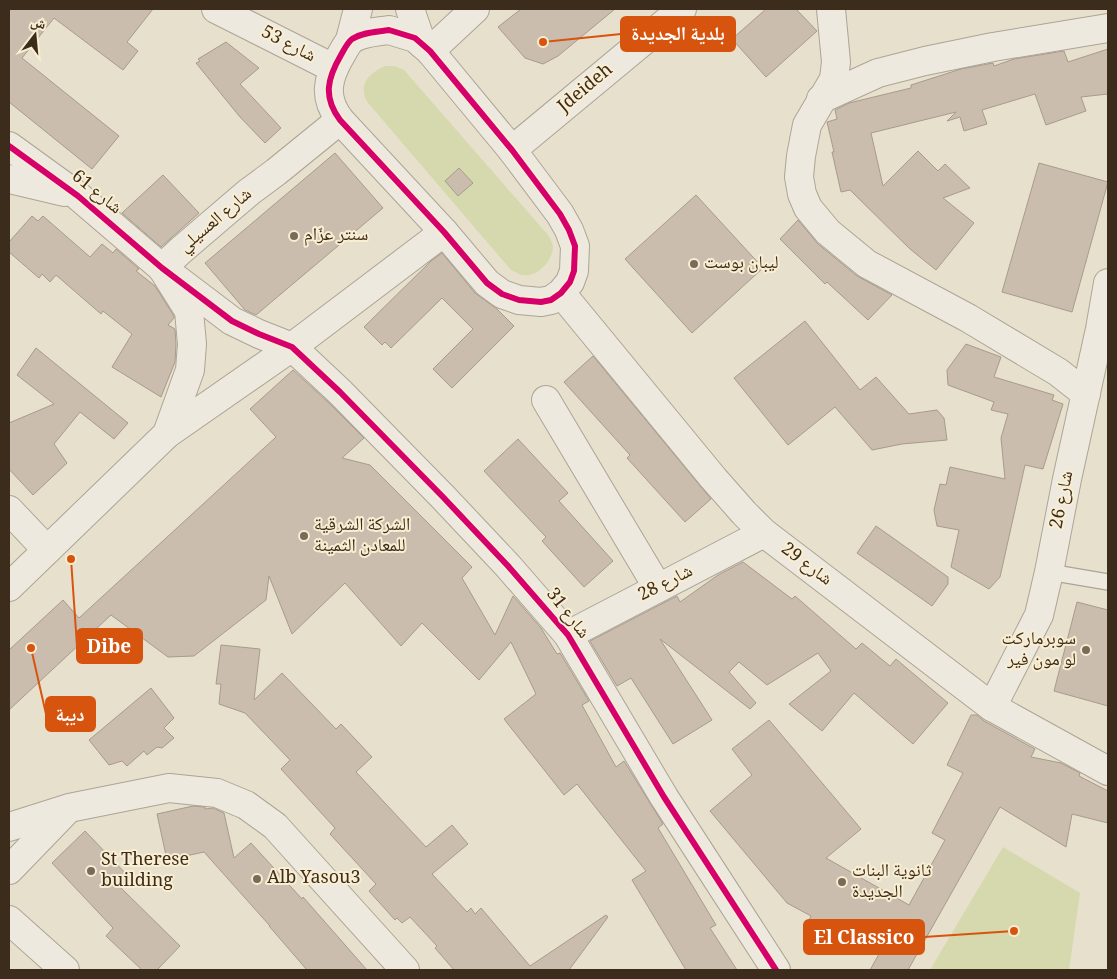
<svg xmlns="http://www.w3.org/2000/svg" width="1117" height="979" font-family="Georgia,'Noto Naskh Arabic',serif">
<rect width="100%" height="100%" fill="#e7e0cc"/>
<g fill="#d6d8ad">
<path d="M 385,66 L 395,66 L 404,70 L 548,235 C 550,238 552,243 553,246 C 553,261 537,278 522,275 C 518,274 514,271 511,270 L 369,104 C 367,101 364,97 364,93 C 362,79 374,71 385,66 Z"/>
<path d="M 1003,847 L 1080,893 L 1069,970 L 930,970 Z"/>
</g>
<g fill="#cbbdad" stroke="#a89b8b">
<path d="M 9,9 L 153,9 L 127,42 L 138,51 L 123,70 L 54,18 L 22,58 L 119,136 L 92,169 L 9,102 Z"/>
<path d="M 521,9 L 615,9 L 558,56 L 543,64 L 525,58 L 498,27 Z"/>
<path d="M 766,9 L 796,9 L 817,31 L 766,77 L 732,39 Z"/>
<path d="M 226,42 L 259,68 L 240,84 L 281,128 L 265,143 L 240,117 L 196,63 L 200,61 L 198,59 Z"/>
<path d="M 1108,49 L 1108,94 L 1081,97 L 1086,111 L 1046,125 L 1035,94 L 982,110 L 987,124 L 964,131 L 960,117 L 947,121 L 956,112 L 871,133 L 883,186 L 918,151 L 938,171 L 945,164 L 970,188 L 943,198 L 974,223 L 936,270 L 910,249 L 850,190 L 841,192 L 832,152 L 834,152 L 827,122 L 837,119 L 835,110 L 849,103 L 911,88 L 911,85 L 961,69 L 993,63 L 994,66 L 1014,59 L 1064,51 L 1068,62 Z"/>
<path d="M 335,153 L 383,208 L 256,315 L 245,310 L 205,263 Z"/>
<path d="M 1039,163 L 1108,182 L 1072,312 L 1002,292 Z"/>
<path d="M 459,168 L 473,183 L 458,196 L 445,181 Z"/>
<path d="M 163,175 L 199,213 L 161,247 L 122,213 Z"/>
<path d="M 696,195 L 763,268 L 692,333 L 625,259 Z"/>
<path d="M 32,216 L 38,221 L 43,216 L 90,257 L 102,244 L 113,253 L 116,249 L 139,269 L 136,271 L 155,286 L 174,316 L 174,318 L 168,325 L 175,329 L 176,344 L 175,362 L 161,397 L 112,367 L 132,334 L 103,311 L 101,314 L 56,275 L 50,282 L 42,274 L 39,278 L 9,252 L 9,242 Z"/>
<path d="M 798,220 L 818,244 L 857,276 L 892,295 L 868,320 L 827,282 L 825,284 L 780,239 Z"/>
<path d="M 442,253 L 475,293 L 497,309 L 514,326 L 452,388 L 433,369 L 473,329 L 442,298 L 391,348 L 385,342 L 382,345 L 364,327 L 431,261 Z"/>
<path d="M 805,321 L 860,390 L 876,377 L 909,414 L 937,410 L 944,418 L 947,440 L 902,444 L 872,450 L 835,407 L 788,445 L 734,378 Z"/>
<path d="M 966,344 L 1001,357 L 994,377 L 1054,395 L 1052,400 L 1063,404 L 1043,469 L 1025,465 L 1000,577 L 989,589 L 951,567 L 959,530 L 937,526 L 934,510 L 940,484 L 946,485 L 950,467 L 1005,479 L 1001,438 L 1008,414 L 991,410 L 994,402 L 948,385 L 947,370 Z"/>
<path d="M 36,348 L 128,423 L 114,439 L 80,412 L 54,444 L 67,463 L 33,495 L 9,469 L 9,423 L 54,404 L 17,375 Z"/>
<path d="M 593,356 L 711,499 L 685,522 L 627,458 L 630,455 L 564,382 Z"/>
<path d="M 293,370 L 329,403 L 364,438 L 342,458 L 370,465 L 472,567 L 462,578 L 495,635 L 513,596 L 541,628 L 557,654 L 560,653 L 589,701 L 582,705 L 616,767 L 624,761 L 663,824 L 658,828 L 716,925 L 710,928 L 737,970 L 686,970 L 632,880 L 646,871 L 577,784 L 564,795 L 504,719 L 536,694 L 511,642 L 479,680 L 422,623 L 401,646 L 345,583 L 292,634 L 269,576 L 266,600 L 194,656 L 168,657 L 111,615 L 9,710 L 9,650 L 63,600 L 79,618 L 276,437 L 250,409 Z"/>
<path d="M 518,439 L 568,493 L 559,501 L 613,561 L 584,587 L 542,541 L 546,537 L 484,471 Z"/>
<path d="M 876,526 L 948,577 L 948,584 L 932,606 L 857,553 Z"/>
<path d="M 743,562 L 792,599 L 795,596 L 856,649 L 862,643 L 890,666 L 896,659 L 948,703 L 913,744 L 854,693 L 822,731 L 789,704 L 831,671 L 818,653 L 767,685 L 739,662 L 729,672 L 756,703 L 750,709 L 660,639 L 712,720 L 673,744 L 631,678 L 617,686 L 590,641 L 677,596 L 680,602 L 718,575 Z"/>
<path d="M 1077,602 L 1108,610 L 1108,706 L 1054,691 Z"/>
<path d="M 221,645 L 260,649 L 254,700 L 282,673 L 336,729 L 341,724 L 372,757 L 356,772 L 426,847 L 452,825 L 468,844 L 432,874 L 467,912 L 471,908 L 475,914 L 481,908 L 530,966 L 606,915 L 608,917 L 569,970 L 454,970 L 435,948 L 437,946 L 410,917 L 402,923 L 397,918 L 395,920 L 369,891 L 376,884 L 330,834 L 335,828 L 281,769 L 290,760 L 245,713 L 219,704 L 221,684 L 216,684 Z"/>
<path d="M 151,688 L 174,718 L 164,728 L 174,738 L 162,748 L 157,747 L 147,755 L 144,751 L 127,766 L 122,761 L 109,765 L 89,740 Z"/>
<path d="M 971,715 L 977,715 L 984,721 L 1035,749 L 1031,757 L 1061,763 L 1080,773 L 1079,776 L 1108,791 L 1108,823 L 1072,814 L 1066,847 L 1000,807 L 908,970 L 870,970 L 879,954 L 838,931 L 830,944 L 804,930 L 811,916 L 787,903 L 710,811 L 752,775 L 732,749 L 769,720 L 861,829 L 826,858 L 909,905 L 945,840 L 932,833 L 963,773 L 947,765 Z"/>
<path d="M 193,806 L 205,807 L 205,809 L 213,808 L 224,813 L 234,858 L 251,843 L 302,899 L 303,897 L 367,970 L 307,970 L 269,926 L 270,926 L 204,852 L 167,860 L 157,814 Z"/>
<path d="M 85,831 L 130,878 L 120,887 L 180,946 L 157,970 L 142,970 L 106,936 L 113,928 L 52,863 Z"/>
</g>
<g fill="none" stroke-linecap="round" stroke-linejoin="round">
<g stroke="#aca495" stroke-width="18">
<path id="service" d="M 1049,572 L 1108,582"/>
</g>
<g stroke="#aca495" stroke-width="30">
<g id="minor">
<path d="M 831,9 L 836,62 L 834,79 L 807,125 L 801,156 L 799,177 L 802,194 L 808,208 L 828,232 L 867,264 L 968,318 L 1058,372 L 1086,394"/>
<path d="M 430,51 L 475,9"/>
<path d="M 821,99 L 878,73 L 925,61 L 993,47 L 1108,28"/>
<path d="M 9,146 L 78,196 L 162,268"/>
<path d="M 9,179 L 64,192"/>
<path d="M 546,400 L 658,588"/>
<path d="M 9,510 L 47,550"/>
<path d="M 568,635 L 764,533"/>
<path d="M 992,707 L 1039,615 L 1049,572 L 1067,479 L 1100,329 L 1108,283"/>
<path d="M 9,827 L 69,808 L 169,788 L 217,793 L 246,805 L 275,826 L 405,970"/>
<path d="M 9,870 L 68,809"/>
<path d="M 9,920 L 65,970"/>
</g>
</g>
<g stroke="#aca495" stroke-width="30">
<g id="tertiary">
<path d="M 216,9 L 333,68"/>
<path d="M 410,9 L 422,44"/>
<path d="M 389,30 L 415,38 L 430,51 L 512,150 L 560,214 L 569,230 L 575,246 L 574,271 L 570,282 L 561,293 L 551,300 L 541,302 L 519,300 L 502,294 L 487,283 L 444,232 L 340,120 C 323,97 327,79 341,55 C 344,50 347,43 352,39 C 363,32 377,32 389,30 Z"/>
<path d="M 350,40 L 358,9"/>
<path d="M 512,150 L 682,9"/>
<path d="M 162,268 L 232,321 L 259,334 L 292,347 L 340,392 L 443,497 L 508,566 L 568,635 L 664,797 L 776,970"/>
<path d="M 561,293 L 714,479 L 744,513 L 764,533 L 992,707 L 1108,771"/>
<path d="M 167,434 L 190,370 L 192,344 L 189,311 L 162,268 L 180,251 L 249,192 L 276,172 L 340,120"/>
<path d="M 9,587 L 167,434 L 292,347 L 444,232"/>
</g>
</g>
<use href="#service" stroke="#eee9df" stroke-width="15"/>
<use href="#minor" stroke="#eee9df" stroke-width="28"/>
<use href="#tertiary" stroke="#eee9df" stroke-width="28"/>
<g stroke="#f9eed2" stroke-width="9">
<g id="cycleway">
<path d="M 389,30 L 415,38 L 430,51 L 512,150 L 560,214 L 569,230 L 575,246 L 574,271 L 570,282 L 561,293 L 551,300 L 541,302 L 519,300 L 502,294 L 487,283 L 444,232 L 340,120 C 323,97 327,79 341,55 C 344,50 347,43 352,39 C 363,32 377,32 389,30 Z"/>
<path d="M 9,146 L 78,196 L 162,268 L 232,321 L 259,334 L 292,347 L 340,392 L 443,497 L 508,566 L 568,635 L 664,797 L 776,970"/>
</g>
</g>
<use href="#cycleway" stroke="#d6006c" stroke-width="6"/>
</g>
<g fill="#786b5a" stroke="#f9eed2" stroke-width="2">
<circle cx="294" cy="236" r="5"/>
<circle cx="694" cy="264" r="5"/>
<circle cx="304" cy="536" r="5"/>
<circle cx="1086" cy="650" r="5"/>
<circle cx="91" cy="871" r="5"/>
<circle cx="257" cy="879" r="5"/>
<circle cx="842" cy="882" r="5"/>
</g>
<g text-anchor="middle" dominant-baseline="central" stroke-width="4" stroke-linejoin="round" paint-order="stroke">
<g font-size="18" fill="#3c2c1c" stroke="#f9eed2">
<text transform="translate(288 45) rotate(27)">شارع 53</text>
<text transform="translate(586 89) rotate(-40)">Jdeideh</text>
<text transform="translate(96 193) rotate(39)">شارع 61</text>
<text transform="translate(216 221) rotate(-40)">شارع العسيلي</text>
<text transform="translate(1063 500) rotate(-79)">شارع 26</text>
<text transform="translate(806 565) rotate(37)">شارع 29</text>
<text transform="translate(666 584) rotate(-27)">شارع 28</text>
<text transform="translate(567 614) rotate(52)">شارع 31</text>
</g>
<g font-size="18" fill="#3c2c1c" stroke="#f9eed2" text-anchor="start">
<text x="304" y="236">سنتر عزّام</text>
<text x="704" y="264">ليبان بوست</text>
<text x="314" y="526">الشركة الشرقية<tspan x="314" dy="21">للمعادن الثمينة</tspan></text>
<text x="1076" y="640" text-anchor="end">سوبرماركت<tspan x="1076" dy="21">لو مون فير</tspan></text>
<text x="101" y="861">St Therese<tspan x="101" dy="21">building</tspan></text>
<text x="852" y="872">ثانوية البنات<tspan x="852" dy="21">الجديدة</tspan></text>
<text x="267" y="879">Alb Yasou3</text>
</g>
</g>
<path fill="none" stroke="#d7540e" stroke-width="2" d="M543 42L621 34M71 559L77 646M31 648L46 714M1014 931L924 937"/>
<g fill="#d7540e" stroke="#f9eed2" stroke-width="2">
<circle cx="543" cy="42" r="5"/>
<circle cx="71" cy="559" r="5"/>
<circle cx="31" cy="648" r="5"/>
<circle cx="1014" cy="931" r="5"/>
</g>
<g fill="#d7540e" stroke="#d7540e" stroke-width="2">
<rect x="621" y="17" width="114" height="34" rx="5"/>
<rect x="77" y="629" width="65" height="34" rx="5"/>
<rect x="46" y="697" width="49" height="34" rx="5"/>
<rect x="804" y="920" width="120" height="34" rx="5"/>
</g>
<g font-size="19" text-anchor="middle" font-weight="bold" fill="#fff">
<text x="678" y="40">بلدية الجديدة</text>
<text x="109" y="653">Dibe</text>
<text x="70" y="721">ديبة</text>
<text x="864" y="944">El Classico</text>
</g>
<rect width="1117" height="979" fill="none" stroke="#3c2c1c" stroke-width="20"/>
<g transform="translate(35 35) rotate(16)" stroke="#f9eed2" stroke-width="4" paint-order="stroke">
<path d="M0-4L9 19L0 12L-9 19Z" fill="#3c2c1c"/>
<text y="-8" font-size="14" font-weight="bold" text-anchor="middle" fill="#3c2c1c">ش</text>
</g>
</svg>
